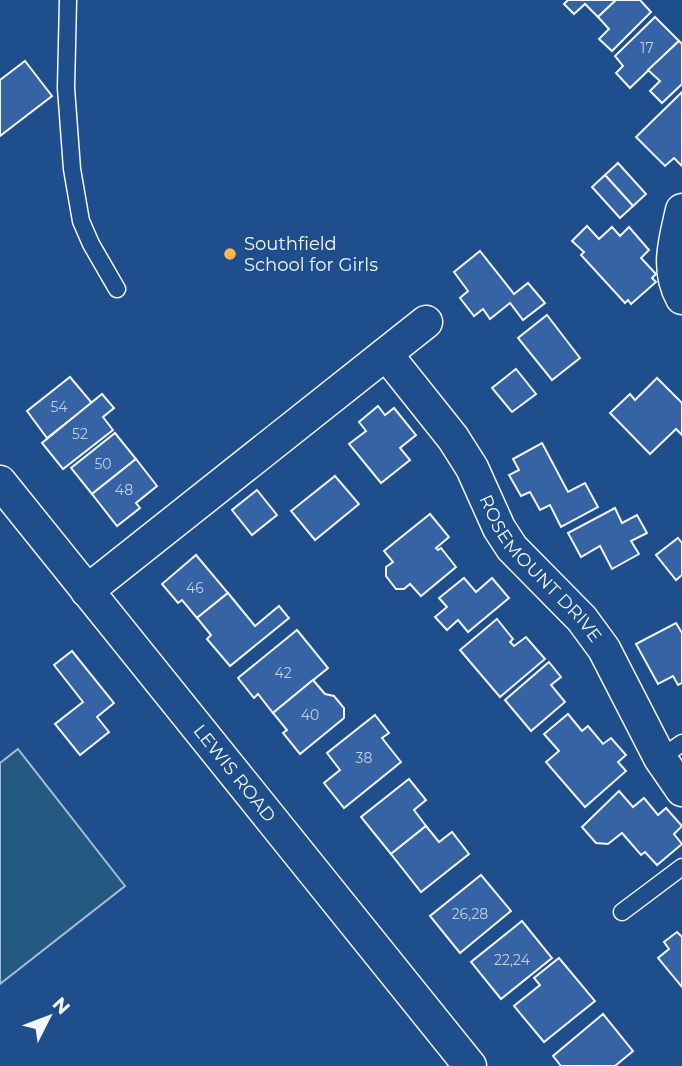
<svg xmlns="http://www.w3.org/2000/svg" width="682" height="1066" font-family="Montserrat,sans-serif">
<rect width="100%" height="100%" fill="#1f4e8c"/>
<path fill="#245a82" stroke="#a8bbd7" stroke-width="2" d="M 18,749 L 125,886 L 0,984 L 0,763 Z"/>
<g fill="#3563a3" stroke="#f2f6ff" stroke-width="2">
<path d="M 568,0 L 616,0 L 598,17 L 585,4 L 574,14 L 564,4 Z"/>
<path d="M 616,0 L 640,0 L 651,12 L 612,51 L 599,39 L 609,29 L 598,17 Z"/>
<path d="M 655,17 L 679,41 L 630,88 L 616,73 L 623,66 L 615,56 Z"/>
<path d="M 679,41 L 682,44 L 682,84 L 662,103 L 650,91 L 660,81 L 648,70 Z"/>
<path d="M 25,61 L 52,96 L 0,136 L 0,80 Z"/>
<path d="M 682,92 L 682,166 L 674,158 L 665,166 L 636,137 Z"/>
<path d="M 618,163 L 646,194 L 633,206 L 605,175 Z"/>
<path d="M 605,175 L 633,206 L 620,218 L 592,187 Z"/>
<path d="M 587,226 L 599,239 L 612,227 L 620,236 L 629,227 L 649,250 L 641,258 L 656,274 L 652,278 L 656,282 L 631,304 L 628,300 L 625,303 L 581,255 L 584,252 L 572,241 Z"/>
<path d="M 480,251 L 514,294 L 528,283 L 545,303 L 523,320 L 510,303 L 490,319 L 483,309 L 474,316 L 460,298 L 468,291 L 454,272 Z"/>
<path d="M 547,315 L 580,358 L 552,380 L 518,338 Z"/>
<path d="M 516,369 L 536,394 L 512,412 L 492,388 Z"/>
<path d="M 70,377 L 92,403 L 47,438 L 27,411 Z"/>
<path d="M 657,378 L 682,403 L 682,435 L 676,429 L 650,454 L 610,413 L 630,394 L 635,400 Z"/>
<path d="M 102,394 L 114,408 L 103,417 L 113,430 L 63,469 L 42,443 Z"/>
<path d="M 378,406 L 385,415 L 394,408 L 416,435 L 400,448 L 410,460 L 381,483 L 349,444 L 366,431 L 359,422 Z"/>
<path d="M 115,433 L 136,459 L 92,494 L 71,468 Z"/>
<path d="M 542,443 L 568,492 L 585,483 L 598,507 L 561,527 L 550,505 L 540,510 L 530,492 L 521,496 L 509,475 L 519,470 L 513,459 Z"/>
<path d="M 136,459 L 157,486 L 136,503 L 140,508 L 117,526 L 92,494 Z"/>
<path d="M 335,476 L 359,504 L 315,540 L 291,511 Z"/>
<path d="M 257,490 L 277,515 L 252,535 L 232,510 Z"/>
<path d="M 615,508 L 622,523 L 637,515 L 647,533 L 631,541 L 639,554 L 612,569 L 600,546 L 581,557 L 568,533 Z"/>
<path d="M 430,514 L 449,537 L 436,548 L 438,550 L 441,548 L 456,567 L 421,596 L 410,584 L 404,589 L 396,589 L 386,576 L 386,567 L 393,562 L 384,551 Z"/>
<path d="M 678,538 L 682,543 L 682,575 L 676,580 L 656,555 Z"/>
<path d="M 196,555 L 228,593 L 197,618 L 182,600 L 178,603 L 162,584 Z"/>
<path d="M 464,578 L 476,592 L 492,578 L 509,598 L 468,632 L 458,620 L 447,630 L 435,617 L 447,607 L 439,598 Z"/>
<path d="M 228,593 L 255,626 L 279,606 L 289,618 L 230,666 L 207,639 L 211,635 L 197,618 Z"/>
<path d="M 497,619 L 513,639 L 510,642 L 514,646 L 526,637 L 545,659 L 500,697 L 460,650 Z"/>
<path d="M 676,623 L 682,633 L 682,683 L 678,685 L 673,676 L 658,684 L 636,644 Z"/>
<path d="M 297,630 L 328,668 L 273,713 L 258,694 L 254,698 L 238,678 Z"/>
<path d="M 72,651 L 114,703 L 97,717 L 109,732 L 80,755 L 55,724 L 83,702 L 54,665 Z"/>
<path d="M 549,662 L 561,677 L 551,685 L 565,702 L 531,731 L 505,700 Z"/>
<path d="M 313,680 L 325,694 L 334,696 L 344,708 L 344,718 L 300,754 L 283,733 L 287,730 L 273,713 Z"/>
<path d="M 568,714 L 582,731 L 588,726 L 603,744 L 611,738 L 626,755 L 618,762 L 626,771 L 585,807 L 546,762 L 559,751 L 544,734 Z"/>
<path d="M 375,715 L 389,733 L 382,738 L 401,762 L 344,808 L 324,783 L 340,770 L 327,753 Z"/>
<path d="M 409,779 L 426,800 L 414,810 L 426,826 L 391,854 L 361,817 Z"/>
<path d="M 619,791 L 633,807 L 644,798 L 658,815 L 666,808 L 682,826 L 674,834 L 682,844 L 657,865 L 645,852 L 641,855 L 622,833 L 608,844 L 596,843 L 582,827 Z"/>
<path d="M 426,826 L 439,842 L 452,832 L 469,854 L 421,892 L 391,854 Z"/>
<path d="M 481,875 L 511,911 L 460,953 L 430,916 Z"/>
<path d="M 522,921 L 552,958 L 501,999 L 471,962 Z"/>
<path d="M 677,932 L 682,937 L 682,987 L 658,958 L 669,949 L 664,942 Z"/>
<path d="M 559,958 L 595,1001 L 544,1042 L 514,1006 L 540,985 L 534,978 Z"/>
<path d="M 603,1014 L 633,1051 L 615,1066 L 561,1066 L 553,1056 Z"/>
</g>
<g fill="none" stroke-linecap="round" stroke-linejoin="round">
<g stroke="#f2f6ff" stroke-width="19">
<g id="lane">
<path d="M 68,0 L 66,88 L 72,169 L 81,221 L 91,244 L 117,289"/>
<path d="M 660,758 L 682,743"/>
<path d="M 622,912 L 682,867"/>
</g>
</g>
<g stroke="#f2f6ff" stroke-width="35">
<g id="street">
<path d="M 682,210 C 675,241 666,269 682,298"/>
<path id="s1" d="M 386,354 L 453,438 L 472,468 L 499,528 L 512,548 L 582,619 L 604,649 L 660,758 L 682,790"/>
<path id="s2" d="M 0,482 L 470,1066"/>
<path d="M 87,591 L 426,322"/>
</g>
</g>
<use href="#lane" stroke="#1f4e8c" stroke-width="16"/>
<use href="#street" stroke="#1f4e8c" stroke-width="32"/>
</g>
<circle fill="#ffb74d" stroke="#1f4e8c" stroke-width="2.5" cx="230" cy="254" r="7"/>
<g text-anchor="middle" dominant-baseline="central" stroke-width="5" stroke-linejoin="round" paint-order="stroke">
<g font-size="14" fill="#c3d1e8">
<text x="647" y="48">17</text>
<text x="59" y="407">54</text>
<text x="80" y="434">52</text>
<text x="103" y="464">50</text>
<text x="124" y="490">48</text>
<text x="195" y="588">46</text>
<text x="283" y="673">42</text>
<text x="310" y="715">40</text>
<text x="364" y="758">38</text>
<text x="470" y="914">26,28</text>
<text x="512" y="960">22,24</text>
</g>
<g font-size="18" fill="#f2f6ff" stroke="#1f4e8c" text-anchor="start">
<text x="244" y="244">Southfield<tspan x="244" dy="21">School for Girls</tspan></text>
</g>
<g font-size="18" fill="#f2f6ff" stroke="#1f4e8c">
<text stroke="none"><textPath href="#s1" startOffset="266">ROSEMOUNT DRIVE</textPath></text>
<text stroke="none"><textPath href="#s2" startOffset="374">LEWIS ROAD</textPath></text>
</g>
</g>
<g transform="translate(49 1017) rotate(48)" stroke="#1f4e8c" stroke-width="5" paint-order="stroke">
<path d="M0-5L12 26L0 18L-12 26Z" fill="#f2f6ff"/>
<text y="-10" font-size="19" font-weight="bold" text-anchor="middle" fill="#f2f6ff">N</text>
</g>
</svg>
